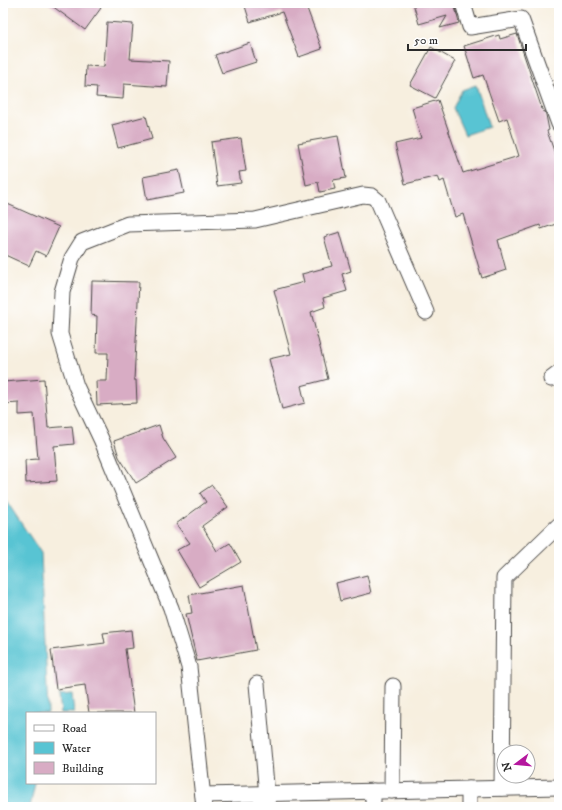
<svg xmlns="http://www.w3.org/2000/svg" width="562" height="810" font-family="'IM FELL DW Pica',serif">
<rect width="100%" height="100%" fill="#fff"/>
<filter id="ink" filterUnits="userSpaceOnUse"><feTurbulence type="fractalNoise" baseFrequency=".025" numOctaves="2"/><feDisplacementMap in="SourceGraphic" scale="8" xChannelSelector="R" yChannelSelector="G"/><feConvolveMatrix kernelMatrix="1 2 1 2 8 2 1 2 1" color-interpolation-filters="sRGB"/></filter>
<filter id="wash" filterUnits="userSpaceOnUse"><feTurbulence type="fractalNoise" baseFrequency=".012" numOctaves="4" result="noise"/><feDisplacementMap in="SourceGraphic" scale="16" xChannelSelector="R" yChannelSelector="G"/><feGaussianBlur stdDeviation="0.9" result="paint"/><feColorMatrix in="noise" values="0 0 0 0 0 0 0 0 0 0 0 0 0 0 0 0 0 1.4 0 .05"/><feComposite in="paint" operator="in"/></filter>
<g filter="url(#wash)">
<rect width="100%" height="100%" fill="#f7efdf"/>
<g fill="#59c4d3" stroke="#42787f">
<path d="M 476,85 L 489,127 L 465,135 L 453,108 L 462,90 Z"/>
<path d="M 3,496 L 41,553 L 48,713 L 27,713 L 27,783 L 35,783 L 30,807 L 3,807 Z"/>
<path d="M 72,694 L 74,713 L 61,713 L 59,695 Z"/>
</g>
<g id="blocks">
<g fill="#d8acc4">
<path d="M 48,3 L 94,3 L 101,8 L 85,30 Z"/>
<path d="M 244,3 L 305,3 L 322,49 L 299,57 L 282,12 L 250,22 Z"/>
<path d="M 413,3 L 454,3 L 459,23 L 440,28 L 447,16 L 419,24 Z"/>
<path d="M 107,22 L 133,24 L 130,59 L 169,61 L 167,87 L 124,84 L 123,99 L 96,97 L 97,87 L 85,86 L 86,66 L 104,67 Z"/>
<path d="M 517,34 L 543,112 L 545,111 L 546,115 L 549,130 L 547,131 L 559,165 L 559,223 L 541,229 L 540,225 L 498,240 L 506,270 L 482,278 L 463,214 L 455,217 L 444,180 L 440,182 L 438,176 L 405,184 L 395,144 L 421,138 L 412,108 L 438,100 L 463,173 L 519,156 L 507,118 L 499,121 L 483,75 L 474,78 L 464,46 L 499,35 L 500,39 Z"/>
<path d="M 250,43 L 256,62 L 222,73 L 215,55 Z"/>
<path d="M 431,47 L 455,61 L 435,98 L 410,85 Z"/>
<path d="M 146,116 L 152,139 L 118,148 L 112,125 Z"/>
<path d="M 338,136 L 346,178 L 333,180 L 335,189 L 320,192 L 318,182 L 306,185 L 298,143 Z"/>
<path d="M 241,138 L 246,171 L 239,172 L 241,183 L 217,186 L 211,142 Z"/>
<path d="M 179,170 L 184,193 L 147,200 L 143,177 Z"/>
<path d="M 3,202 L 59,227 L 46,256 L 36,251 L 29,266 L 3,254 Z"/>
<path d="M 340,232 L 351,271 L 342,274 L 347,291 L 323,298 L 325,307 L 311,312 L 328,379 L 301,386 L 305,403 L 282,409 L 269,359 L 291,354 L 274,290 L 304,282 L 302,274 L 332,266 L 324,237 Z"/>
<path d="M 92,281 L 139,282 L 134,380 L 136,380 L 137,403 L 97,405 L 96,381 L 107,381 L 108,353 L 96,353 L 97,316 L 91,315 Z"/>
<path d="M 44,379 L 48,428 L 72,426 L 74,444 L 54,446 L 57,481 L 26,483 L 25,460 L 38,459 L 34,414 L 19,415 L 19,403 L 3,404 L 3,382 Z"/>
<path d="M 159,425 L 163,438 L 176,458 L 136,483 L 119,457 L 114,441 Z"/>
<path d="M 212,485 L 228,507 L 202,526 L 217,551 L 230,543 L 241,562 L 199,587 L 177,550 L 190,543 L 176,524 L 206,502 L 200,493 Z"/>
<path d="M 367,575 L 371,593 L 340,601 L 336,583 Z"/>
<path d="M 244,585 L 256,650 L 197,661 L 186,614 L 192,613 L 189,595 Z"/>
<path d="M 131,630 L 133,648 L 125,649 L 134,713 L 89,713 L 85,685 L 56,689 L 51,650 L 105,643 L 103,633 Z"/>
</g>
</g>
</g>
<g filter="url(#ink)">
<use href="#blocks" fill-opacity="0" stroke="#4a4846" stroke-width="1"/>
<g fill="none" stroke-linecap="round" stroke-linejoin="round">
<g stroke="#4a4846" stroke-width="17">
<g id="minor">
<path d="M 463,3 L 470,27 L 521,19 L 559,124"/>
<path d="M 551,379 L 559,373"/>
<path d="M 257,684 L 268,807"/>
<path d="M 502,788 L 504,578 L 559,525"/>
<path d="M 469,789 L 469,807"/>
<path d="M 373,791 L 373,807"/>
<path d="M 392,791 L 393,686"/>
<path d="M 203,795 L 559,787"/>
<path d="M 204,807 L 189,667 L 171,608 L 101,439 L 76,386 L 60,334 L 62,292 L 72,258 L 82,242 L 128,224 L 255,220 L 363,195 L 372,196 L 378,201 L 426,312"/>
</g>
</g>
<use href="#minor" stroke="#fff" stroke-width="15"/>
</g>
</g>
<rect width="562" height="810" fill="none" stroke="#fff" stroke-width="16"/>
<rect x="26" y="712" width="130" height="72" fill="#ffffff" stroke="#aaaaaa"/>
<rect x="34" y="725" width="20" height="6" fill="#ffffff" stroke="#aaaaaa"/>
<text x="62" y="732" font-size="12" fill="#2b2b2b">Road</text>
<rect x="34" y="742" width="20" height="12" fill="#59c4d3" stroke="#aaaaaa"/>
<text x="62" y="752" font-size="12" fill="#2b2b2b">Water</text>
<rect x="34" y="762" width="20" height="12" fill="#d8acc4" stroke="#aaaaaa"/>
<text x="62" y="772" font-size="12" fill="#2b2b2b">Building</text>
<g transform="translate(516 764) rotate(254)"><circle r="19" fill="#ffffff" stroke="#aaaaaa"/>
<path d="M0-3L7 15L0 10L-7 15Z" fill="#b5179e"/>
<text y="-6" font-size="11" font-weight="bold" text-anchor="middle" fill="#2b2b2b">N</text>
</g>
<path d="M408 44v6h118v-6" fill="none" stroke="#2b2b2b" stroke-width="2"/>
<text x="414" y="44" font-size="12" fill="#2b2b2b" stroke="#ffffff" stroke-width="3" paint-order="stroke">50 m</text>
</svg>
